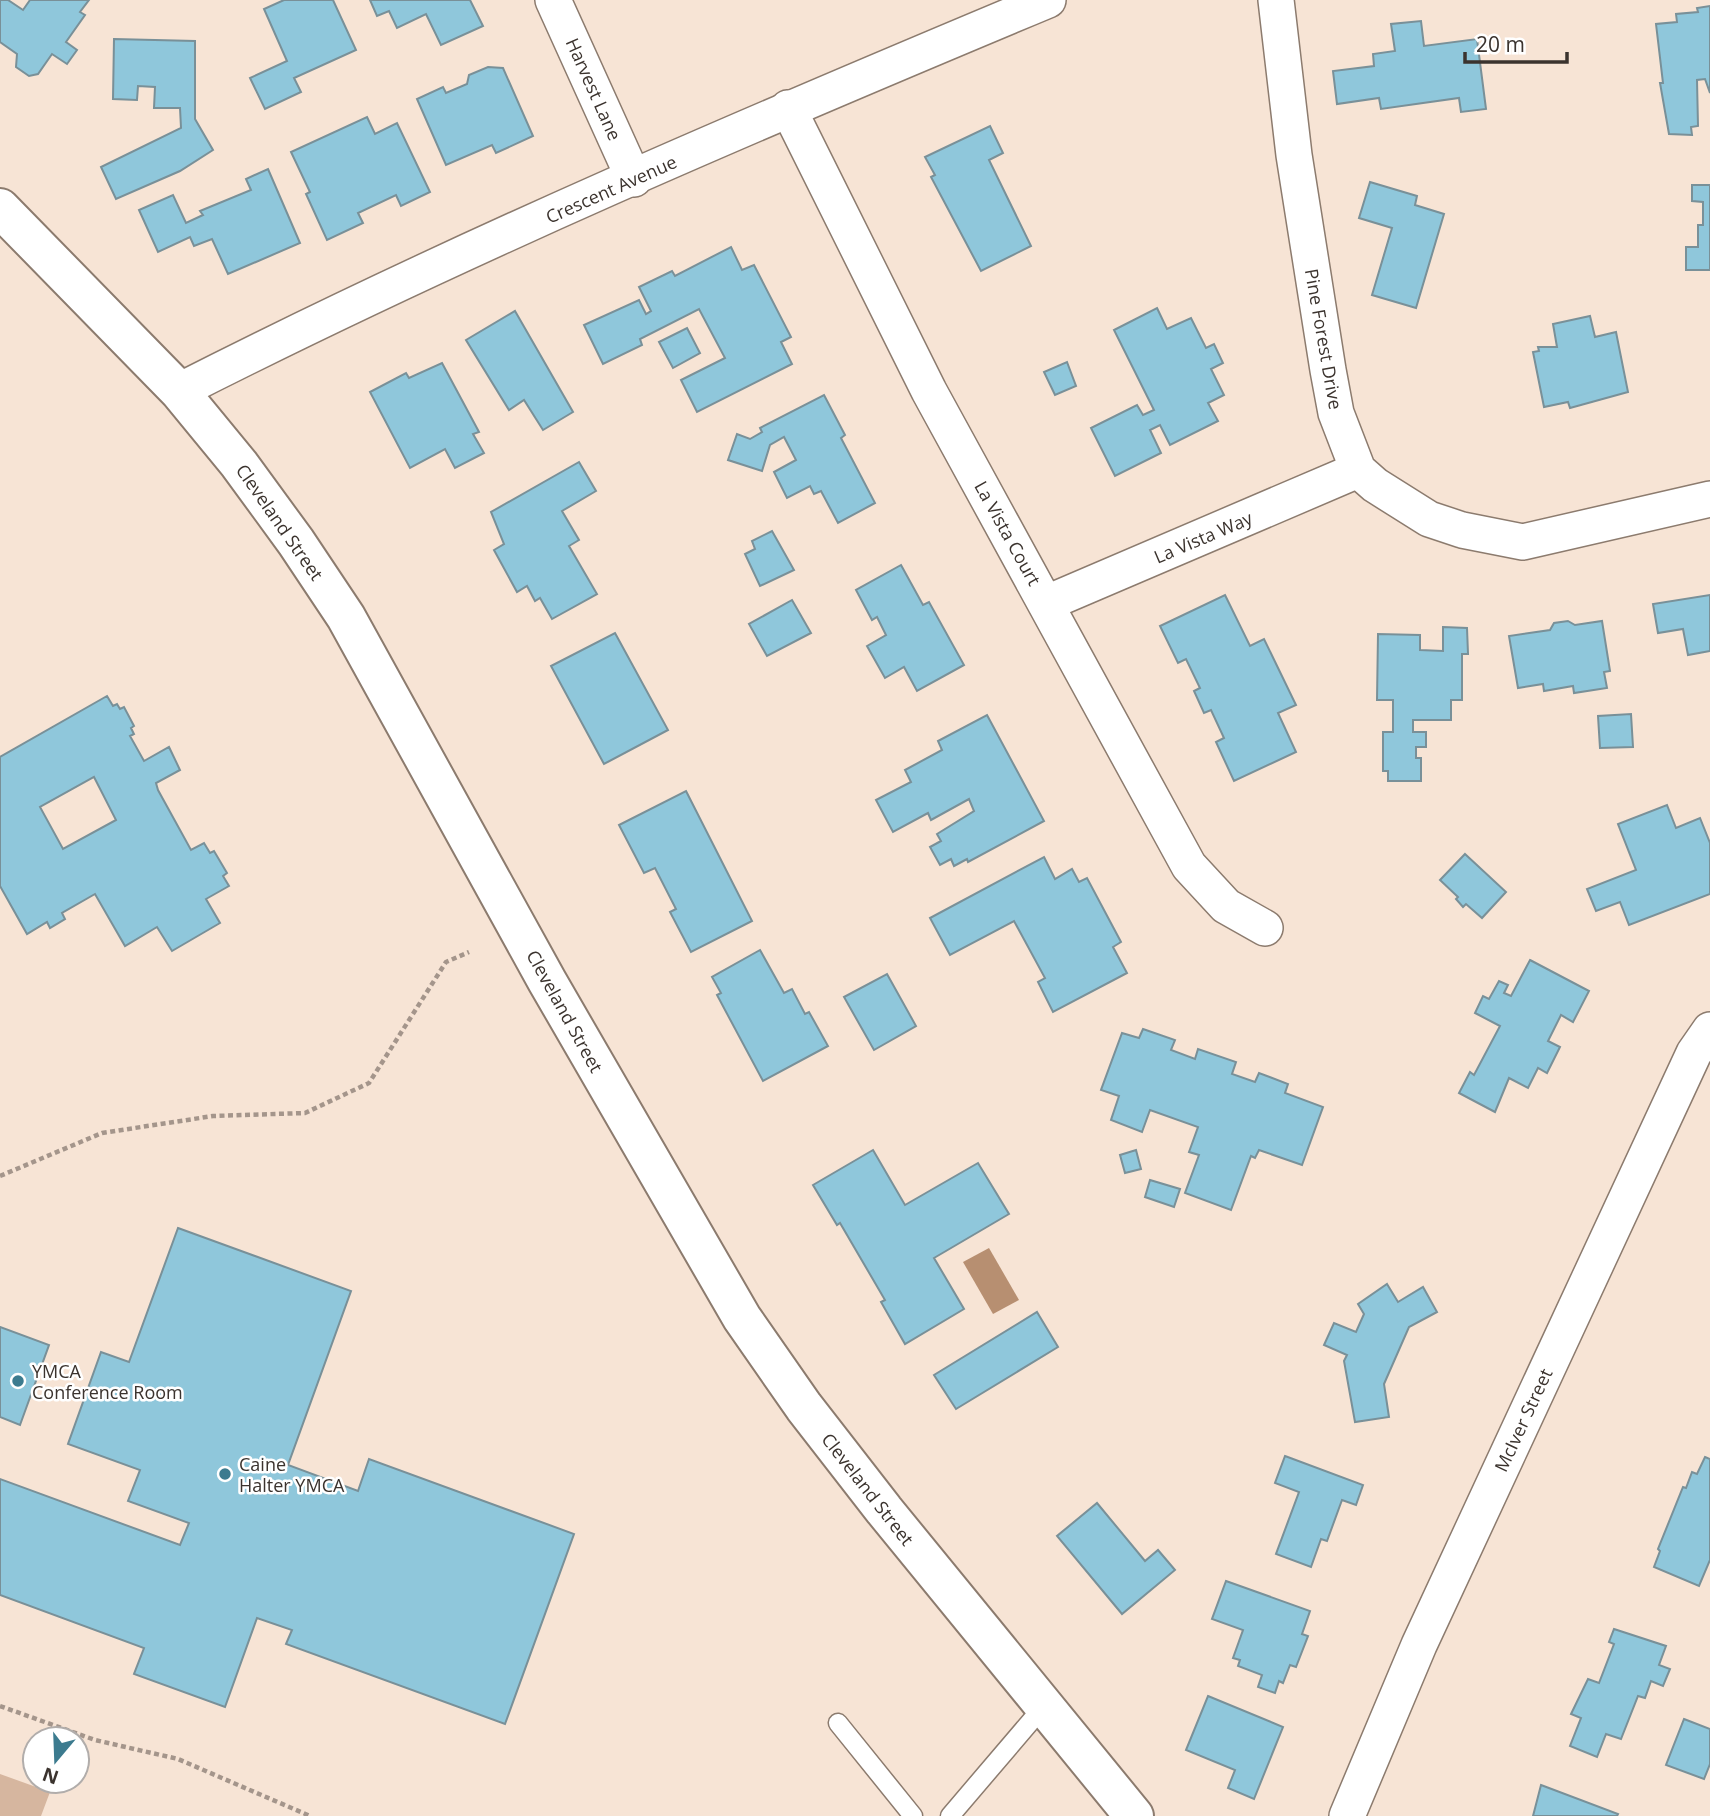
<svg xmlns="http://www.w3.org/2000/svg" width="1710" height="1816" font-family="'Open Sans',sans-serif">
<rect width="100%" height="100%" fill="#f7e4d5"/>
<path fill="#d6b69f" d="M 0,1774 L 50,1792 L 41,1816 L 0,1816 Z"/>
<path fill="#b78f71" d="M 989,1248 L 1019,1300 L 993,1314 L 963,1262 Z"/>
<g fill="#8fc7db" stroke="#799098" stroke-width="2" fill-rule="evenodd">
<path d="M 0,0 L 8,0 L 23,10 L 30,0 L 89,0 L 80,12 L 85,15 L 66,42 L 77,50 L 67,64 L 52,54 L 38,74 L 29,76 L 16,67 L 17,54 L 0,42 Z"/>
<path d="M 284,0 L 333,0 L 356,50 L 294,78 L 301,92 L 265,109 L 250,78 L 287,61 L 264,9 Z"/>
<path d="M 370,0 L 470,0 L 483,26 L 441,45 L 426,14 L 397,28 L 389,11 L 377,16 Z"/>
<path d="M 1710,6 L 1710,93 L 1705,79 L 1697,80 L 1698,126 L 1691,127 L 1692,135 L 1669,134 L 1660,83 L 1663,83 L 1656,24 L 1677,22 L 1676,14 L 1698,12 L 1697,8 Z"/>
<path d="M 1421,21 L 1424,46 L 1477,39 L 1486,109 L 1461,112 L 1459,98 L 1381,109 L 1379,98 L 1337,104 L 1333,71 L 1374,66 L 1373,54 L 1395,51 L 1391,24 Z"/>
<path d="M 114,39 L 195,41 L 195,119 L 213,150 L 180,171 L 116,199 L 101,167 L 181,128 L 180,108 L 154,108 L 155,87 L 138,86 L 137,100 L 113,99 Z"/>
<path d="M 488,67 L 503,68 L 533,136 L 496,153 L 492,145 L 446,165 L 417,99 L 443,87 L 446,93 L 467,84 L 469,75 Z"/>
<path d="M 367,117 L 375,134 L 397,123 L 430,192 L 401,206 L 396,195 L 358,213 L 363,223 L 327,240 L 306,194 L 310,192 L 291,152 Z"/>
<path d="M 990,126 L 1003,153 L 989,160 L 1031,246 L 981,271 L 931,177 L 935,175 L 925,157 Z"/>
<path d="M 268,169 L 300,243 L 228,274 L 212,239 L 194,246 L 190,237 L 158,252 L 139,210 L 173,195 L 186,223 L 203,215 L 200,211 L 251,190 L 246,179 Z"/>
<path d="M 1370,182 L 1417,196 L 1415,205 L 1444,214 L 1416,308 L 1372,295 L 1392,228 L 1359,218 Z"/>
<path d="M 1692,185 L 1710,185 L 1710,270 L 1686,270 L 1686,247 L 1698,247 L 1698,225 L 1703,225 L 1703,202 L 1692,201 Z"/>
<path d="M 731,247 L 742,270 L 754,265 L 791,337 L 781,342 L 792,364 L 697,412 L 681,380 L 725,358 L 699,309 L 640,339 L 642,345 L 603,364 L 584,325 L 639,300 L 646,314 L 651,311 L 639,287 L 672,271 L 675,276 Z"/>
<path d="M 1157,308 L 1167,329 L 1191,318 L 1206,348 L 1214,344 L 1223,363 L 1211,369 L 1224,395 L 1208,403 L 1218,421 L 1170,445 L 1160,425 L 1150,430 L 1161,453 L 1115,476 L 1091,428 L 1137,405 L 1143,415 L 1154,410 L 1114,330 Z"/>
<path d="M 515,311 L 573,412 L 543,430 L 524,400 L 509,410 L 466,340 Z"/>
<path d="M 1590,316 L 1595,337 L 1616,332 L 1628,392 L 1570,408 L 1568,402 L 1544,407 L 1533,352 L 1539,351 L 1538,347 L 1557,347 L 1553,324 Z"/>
<path d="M 687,328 L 700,353 L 673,368 L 659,342 Z"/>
<path d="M 1067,362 L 1076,386 L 1055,395 L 1044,372 Z"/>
<path d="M 442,363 L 479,432 L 473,434 L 484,453 L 455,468 L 445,449 L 410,468 L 370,392 L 406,373 L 409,378 Z"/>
<path d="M 824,395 L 845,435 L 841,438 L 875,503 L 838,523 L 821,491 L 814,494 L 810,486 L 787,498 L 774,472 L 796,460 L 784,437 L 770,445 L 762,471 L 728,460 L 737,434 L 750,439 L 762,432 L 760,428 Z"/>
<path d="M 579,462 L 596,491 L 562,511 L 579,540 L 569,546 L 597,594 L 552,619 L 540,598 L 535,601 L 527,586 L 517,592 L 494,550 L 504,544 L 491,512 Z"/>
<path d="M 772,531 L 794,570 L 760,586 L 745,554 L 755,549 L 752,541 Z"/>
<path d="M 901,565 L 923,605 L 929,602 L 964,665 L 917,691 L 904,667 L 885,678 L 867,646 L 886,635 L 877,617 L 872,620 L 856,590 Z"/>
<path d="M 1225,595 L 1250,646 L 1264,639 L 1296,705 L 1278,713 L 1296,752 L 1234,781 L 1216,742 L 1224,738 L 1211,710 L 1204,713 L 1194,691 L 1200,688 L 1186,659 L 1178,663 L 1160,626 Z"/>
<path d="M 1710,595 L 1710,651 L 1688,655 L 1683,629 L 1658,633 L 1653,604 Z"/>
<path d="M 792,600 L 811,633 L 767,656 L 749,624 Z"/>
<path d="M 1568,621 L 1575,625 L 1602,621 L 1610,671 L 1604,672 L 1607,688 L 1574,693 L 1573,686 L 1544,691 L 1543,684 L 1518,688 L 1509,636 L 1550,630 L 1554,623 Z"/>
<path d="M 1443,627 L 1467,628 L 1468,654 L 1462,654 L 1462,700 L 1451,700 L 1451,720 L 1413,720 L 1413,732 L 1426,732 L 1426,747 L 1416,747 L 1416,758 L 1421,758 L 1421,781 L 1388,781 L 1388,771 L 1383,771 L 1383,732 L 1393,732 L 1393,700 L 1377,700 L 1378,634 L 1420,635 L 1420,650 L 1443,651 Z"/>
<path d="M 615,633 L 668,730 L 604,764 L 551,666 Z"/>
<path d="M 107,696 L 113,706 L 117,704 L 120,709 L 124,707 L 134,726 L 131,728 L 134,734 L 130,736 L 144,761 L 169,747 L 180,770 L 156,783 L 158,790 L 191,850 L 204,843 L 210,853 L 214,851 L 227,873 L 223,876 L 229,886 L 206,899 L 220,923 L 172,951 L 157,927 L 125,946 L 95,894 L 62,913 L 65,919 L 50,928 L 47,922 L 27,934 L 0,886 L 0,757 ZM 94,777 L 116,820 L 63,849 L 40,807 Z"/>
<path d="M 1631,714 L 1633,747 L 1600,748 L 1598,716 Z"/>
<path d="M 987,715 L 1044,821 L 968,862 L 967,859 L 954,866 L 951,859 L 940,865 L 930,847 L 941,841 L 937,834 L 974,811 L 969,799 L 931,820 L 928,813 L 893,832 L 876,800 L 911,782 L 905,770 L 942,750 L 938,741 Z"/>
<path d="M 686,791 L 752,921 L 691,952 L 670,912 L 676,909 L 655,868 L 644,873 L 619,825 Z"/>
<path d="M 1667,805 L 1676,828 L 1700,818 L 1710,843 L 1710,894 L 1629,925 L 1620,902 L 1596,911 L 1587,889 L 1636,870 L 1618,824 Z"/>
<path d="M 1465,854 L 1506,892 L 1482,918 L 1466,904 L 1463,907 L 1456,899 L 1458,897 L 1440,880 Z"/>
<path d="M 1044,857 L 1055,879 L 1072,869 L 1079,882 L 1087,878 L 1121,942 L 1113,947 L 1127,973 L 1053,1012 L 1038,982 L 1045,978 L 1014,921 L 950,955 L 930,918 Z"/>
<path d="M 760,950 L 784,993 L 792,989 L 805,1014 L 809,1012 L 828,1046 L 763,1081 L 717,995 L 721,993 L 712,977 Z"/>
<path d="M 1530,960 L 1589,991 L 1573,1022 L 1561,1015 L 1548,1041 L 1560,1047 L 1547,1073 L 1538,1068 L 1528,1088 L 1509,1078 L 1495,1112 L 1459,1093 L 1470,1072 L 1474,1075 L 1500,1026 L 1475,1013 L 1483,996 L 1489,999 L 1499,981 L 1508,985 L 1504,993 L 1511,996 Z"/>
<path d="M 887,974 L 916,1026 L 874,1050 L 844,997 Z"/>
<path d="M 1143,1029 L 1175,1040 L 1171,1050 L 1195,1059 L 1198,1049 L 1236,1062 L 1232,1074 L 1255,1082 L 1259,1073 L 1288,1084 L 1285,1093 L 1323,1107 L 1302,1165 L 1259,1150 L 1255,1158 L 1251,1156 L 1231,1210 L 1185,1193 L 1199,1155 L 1189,1152 L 1198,1127 L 1150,1110 L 1142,1132 L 1111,1120 L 1119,1096 L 1101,1090 L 1122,1033 L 1139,1038 Z"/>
<path d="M 873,1150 L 905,1205 L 978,1163 L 1009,1214 L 934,1258 L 964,1309 L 905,1344 L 881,1302 L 885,1300 L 840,1223 L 837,1225 L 813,1185 Z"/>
<path d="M 1136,1150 L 1141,1169 L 1125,1173 L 1120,1155 Z"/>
<path d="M 1150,1180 L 1180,1189 L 1174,1207 L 1145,1197 Z"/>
<path d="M 178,1228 L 351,1291 L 288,1465 L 358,1491 L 369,1459 L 574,1534 L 505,1724 L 286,1644 L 292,1630 L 257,1618 L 225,1707 L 134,1674 L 144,1648 L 0,1595 L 0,1479 L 180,1545 L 189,1523 L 128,1501 L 140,1470 L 68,1444 L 101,1352 L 129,1362 Z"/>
<path d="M 1387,1284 L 1398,1302 L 1423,1287 L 1437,1312 L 1409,1327 L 1384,1384 L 1389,1417 L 1355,1422 L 1344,1361 L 1347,1355 L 1324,1345 L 1334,1323 L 1356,1332 L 1364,1314 L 1358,1304 Z"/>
<path d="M 1037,1312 L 1058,1347 L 956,1409 L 934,1375 Z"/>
<path d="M 0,1327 L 49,1345 L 20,1425 L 0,1417 Z"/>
<path d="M 1285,1456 L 1363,1485 L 1356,1505 L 1342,1500 L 1327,1541 L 1321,1539 L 1311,1567 L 1276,1554 L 1299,1492 L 1275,1483 Z"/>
<path d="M 1705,1457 L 1710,1459 L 1710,1560 L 1699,1586 L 1654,1567 L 1660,1551 L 1658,1549 L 1683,1487 L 1686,1488 L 1692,1472 L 1697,1474 Z"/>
<path d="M 1097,1503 L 1145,1561 L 1158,1550 L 1175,1570 L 1122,1614 L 1057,1536 Z"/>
<path d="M 1226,1581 L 1310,1611 L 1302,1634 L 1308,1636 L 1296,1667 L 1290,1665 L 1283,1683 L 1279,1681 L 1275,1693 L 1258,1687 L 1262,1675 L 1238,1666 L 1240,1660 L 1233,1658 L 1243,1630 L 1212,1619 Z"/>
<path d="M 1614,1629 L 1666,1646 L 1659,1665 L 1670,1669 L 1663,1686 L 1651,1681 L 1645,1698 L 1638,1696 L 1621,1739 L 1606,1734 L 1597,1757 L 1570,1746 L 1581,1718 L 1571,1714 L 1588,1679 L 1599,1683 L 1614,1644 L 1609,1642 Z"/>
<path d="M 1208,1696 L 1283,1727 L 1254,1799 L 1228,1788 L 1235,1770 L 1186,1750 Z"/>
<path d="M 1684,1719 L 1710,1729 L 1710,1764 L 1704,1779 L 1666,1765 Z"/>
<path d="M 1541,1785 L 1618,1814 L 1617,1816 L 1533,1816 Z"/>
</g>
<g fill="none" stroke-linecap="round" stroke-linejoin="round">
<g stroke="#8c7b6e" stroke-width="21">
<g id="lane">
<path d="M 838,1723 L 913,1816"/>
<path d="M 950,1816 L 1043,1707"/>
</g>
</g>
<g stroke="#8c7b6e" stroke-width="38">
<g id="street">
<path d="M 553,0 L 634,179"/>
<path d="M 1276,0 L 1294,155 L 1328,370 L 1336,413 L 1358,470 L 1375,485 L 1429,519 L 1462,530 L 1523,542 L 1710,499"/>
<path d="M 788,108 L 929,391 L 1189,866 L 1226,906 L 1265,928"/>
<path d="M 179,391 C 462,247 756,122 1048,0"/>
<path d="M 1047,603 L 1358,470"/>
<path d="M 1347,1816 L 1419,1645 L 1694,1053 L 1710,1030"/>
</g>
</g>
<g stroke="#8c7b6e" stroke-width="42">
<path id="secondary" d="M 0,208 L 179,391 L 239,464 L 296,542 L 346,617 L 547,981 L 742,1318 L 804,1407 L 884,1510 L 1134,1816"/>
</g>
<g stroke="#a4958b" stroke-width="4.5" stroke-dasharray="5 3.5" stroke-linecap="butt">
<path d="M 0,1176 L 102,1133 L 213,1116 L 305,1113 L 369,1083 L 446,962 L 469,952"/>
<path d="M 0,1706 L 95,1740 L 178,1759 L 310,1816"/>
</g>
<use href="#lane" stroke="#fff" stroke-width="18"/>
<use href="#street" stroke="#fff" stroke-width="35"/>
<use href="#secondary" stroke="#fff" stroke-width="38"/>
</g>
<g fill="#3c7b8f" stroke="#fff" stroke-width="2.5">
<circle cx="18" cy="1381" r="7"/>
<circle cx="225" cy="1474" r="7"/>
</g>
<g text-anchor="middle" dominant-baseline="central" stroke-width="5" stroke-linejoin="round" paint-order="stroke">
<g font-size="18" fill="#3b332e" stroke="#fff">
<text transform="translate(594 89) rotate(66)">Harvest Lane</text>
<text transform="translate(611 189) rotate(-24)">Crescent Avenue</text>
<text transform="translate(1324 339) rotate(80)">Pine Forest Drive</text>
<text transform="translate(280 522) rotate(55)">Cleveland Street</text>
<text transform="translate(1008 533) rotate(61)">La Vista Court</text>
<text transform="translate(1203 537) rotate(-23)">La Vista Way</text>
<text transform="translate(565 1011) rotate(61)">Cleveland Street</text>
<text transform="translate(1523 1420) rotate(-65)">McIver Street</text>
<text transform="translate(868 1489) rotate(52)">Cleveland Street</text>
</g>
<g font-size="18" fill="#3b332e" stroke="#fff" text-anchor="start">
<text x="32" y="1371">YMCA<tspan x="32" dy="21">Conference Room</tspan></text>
<text x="239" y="1464">Caine<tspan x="239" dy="21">Halter YMCA</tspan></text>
</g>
</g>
<g transform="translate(56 1760) rotate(199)"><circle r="33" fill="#ffffff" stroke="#b1adab" stroke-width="2"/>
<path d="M0-5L12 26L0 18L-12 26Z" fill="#3c7b8f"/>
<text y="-10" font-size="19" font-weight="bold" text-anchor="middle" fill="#3b332e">N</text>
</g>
<path d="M1465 52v10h102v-10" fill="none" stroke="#3b332e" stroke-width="3.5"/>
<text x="1476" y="52" font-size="21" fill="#3b332e" stroke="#ffffff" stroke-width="5" paint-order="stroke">20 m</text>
</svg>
